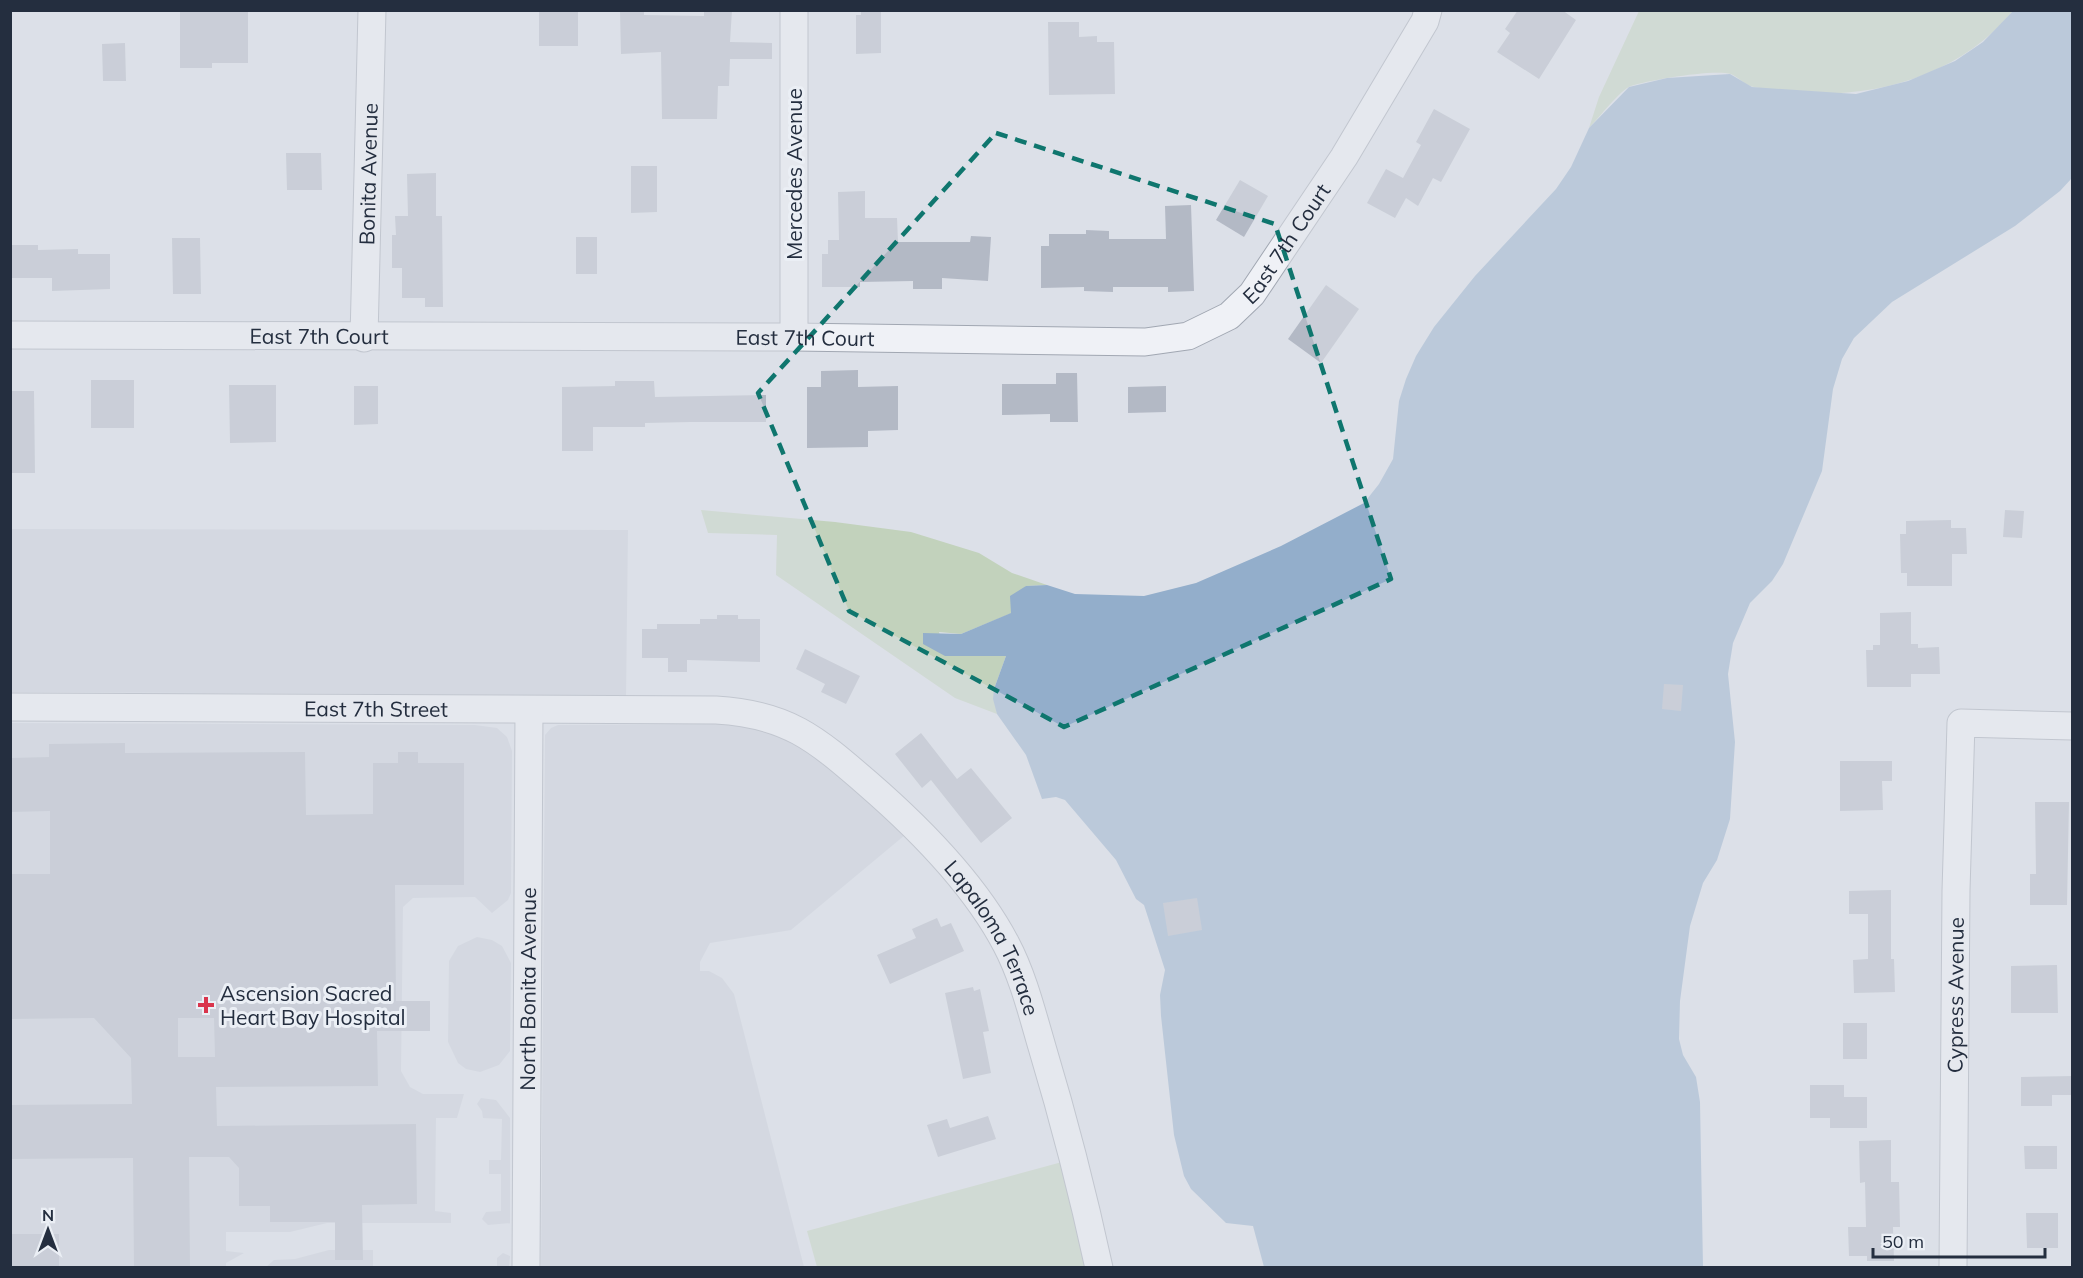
<svg xmlns="http://www.w3.org/2000/svg" width="2083" height="1278" font-family="Mulish,sans-serif">
<rect width="100%" height="100%" fill="#dce0e8"/>
<g fill="#cacfda">
<path d="M 11,529 L 628,530 L 626,699 L 562,695 L 11,692 Z"/>
<path d="M 713,722 L 752,723 L 811,751 L 905,835 L 791,930 L 710,943 L 700,962 L 700,971 L 709,971 L 722,978 L 734,994 L 804,1267 L 541,1268 L 545,735 L 551,728 L 558,725 L 710,724 Z"/>
<path d="M 11,723 L 475,725 L 497,728 L 507,737 L 512,751 L 511,893 L 508,900 L 492,913 L 475,897 L 413,898 L 403,907 L 401,1071 L 410,1087 L 423,1094 L 464,1094 L 457,1118 L 436,1118 L 435,1211 L 451,1213 L 451,1223 L 327,1223 L 290,1232 L 226,1232 L 226,1251 L 244,1253 L 226,1263 L 226,1267 L 11,1268 Z"/>
<path d="M 477,937 L 492,940 L 502,946 L 511,963 L 510,1051 L 499,1065 L 480,1072 L 466,1069 L 458,1063 L 448,1042 L 449,961 L 458,946 Z"/>
<path d="M 481,1098 L 496,1100 L 510,1118 L 510,1257 L 509,1267 L 497,1267 L 497,1258 L 503,1253 L 510,1256 L 510,1223 L 488,1225 L 482,1219 L 486,1212 L 501,1211 L 501,1174 L 489,1174 L 489,1160 L 501,1160 L 502,1119 L 483,1118 L 482,1111 L 477,1104 Z"/>
<path d="M 329,1250 L 373,1250 L 373,1267 L 265,1268 L 274,1260 L 295,1259 Z"/>
</g>
<g fill="#c2d2bc">
<path d="M 1639,11 L 2013,11 C 1951,86 1847,106 1754,87 C 1745,86 1739,77 1731,74 C 1713,69 1649,80 1631,86 C 1620,90 1599,118 1589,128 L 1599,97 Z"/>
<path d="M 701,510 L 835,522 L 911,532 L 979,553 L 1012,573 L 1047,585 L 1026,586 L 1012,613 L 961,634 L 939,632 L 945,656 L 1006,656 L 994,689 L 997,714 L 955,698 L 776,575 L 777,535 L 708,533 Z"/>
<path d="M 1062,1162 L 1088,1267 L 817,1267 L 807,1231 Z"/>
</g>
<path fill="#93aecb" d="M 2013,11 L 2072,11 L 2072,178 L 2060,191 L 2015,226 L 1892,302 L 1854,338 L 1842,359 L 1833,389 L 1822,471 L 1783,564 L 1772,581 L 1750,603 L 1733,643 L 1728,674 L 1735,742 L 1730,819 L 1717,860 L 1703,883 L 1690,926 L 1680,1001 L 1679,1039 L 1683,1055 L 1696,1077 L 1700,1102 L 1703,1267 L 1264,1267 L 1253,1226 L 1226,1223 L 1191,1189 L 1184,1176 L 1174,1135 L 1161,1016 L 1160,995 L 1165,970 L 1144,905 L 1136,899 L 1116,860 L 1065,800 L 1056,797 L 1042,799 L 1026,755 L 997,714 L 993,699 L 994,689 L 1006,656 L 945,656 L 923,644 L 923,633 L 961,634 L 1011,613 L 1010,596 L 1026,586 L 1047,585 L 1075,594 L 1144,596 L 1196,583 L 1281,546 L 1364,503 L 1379,484 L 1393,459 L 1399,401 L 1406,379 L 1416,356 L 1434,327 L 1475,276 L 1556,189 L 1571,167 L 1589,128 L 1629,87 L 1667,78 L 1730,74 L 1752,87 L 1856,94 L 1908,81 L 1955,61 L 1983,42 Z"/>
<g fill="#b3b9c5" fill-rule="evenodd">
<path d="M 180,10 L 248,10 L 248,63 L 212,63 L 212,68 L 180,68 Z"/>
<path d="M 644,10 L 644,15 L 704,16 L 704,10 L 732,10 L 730,42 L 772,43 L 772,59 L 730,59 L 729,86 L 718,86 L 717,119 L 662,119 L 661,52 L 621,54 L 620,11 Z"/>
<path d="M 861,10 L 881,10 L 881,53 L 856,54 L 856,15 L 861,15 Z"/>
<path d="M 1518,10 L 1562,10 L 1576,20 L 1539,79 L 1497,52 L 1510,33 L 1505,29 Z"/>
<path d="M 578,11 L 578,46 L 539,46 L 539,12 Z"/>
<path d="M 1048,22 L 1079,22 L 1079,37 L 1097,36 L 1097,42 L 1114,42 L 1115,94 L 1049,95 Z"/>
<path d="M 125,43 L 126,81 L 103,81 L 102,44 Z"/>
<path d="M 1434,109 L 1470,129 L 1441,182 L 1433,178 L 1418,206 L 1406,198 L 1395,218 L 1367,203 L 1386,169 L 1403,178 L 1421,145 L 1416,142 Z"/>
<path d="M 286,153 L 321,153 L 322,190 L 287,190 Z"/>
<path d="M 631,166 L 657,166 L 657,212 L 631,213 Z"/>
<path d="M 436,173 L 436,216 L 442,216 L 443,307 L 425,307 L 425,298 L 402,298 L 402,268 L 392,268 L 392,235 L 396,235 L 395,216 L 408,216 L 407,174 Z"/>
<path d="M 1240,180 L 1268,196 L 1244,237 L 1216,220 Z"/>
<path d="M 865,191 L 865,218 L 897,218 L 898,242 L 970,242 L 971,236 L 991,237 L 988,281 L 942,278 L 942,289 L 913,289 L 913,281 L 860,282 L 860,287 L 822,287 L 822,254 L 828,254 L 828,240 L 839,240 L 838,192 Z"/>
<path d="M 1191,205 L 1194,291 L 1168,292 L 1168,287 L 1113,287 L 1113,292 L 1084,291 L 1084,287 L 1041,288 L 1041,246 L 1049,246 L 1049,234 L 1086,234 L 1086,230 L 1109,231 L 1109,239 L 1166,239 L 1165,206 Z"/>
<rect x="576" y="237" width="21" height="37"/>
<path d="M 172,238 L 200,238 L 201,294 L 173,294 Z"/>
<path d="M 10,245 L 38,245 L 38,250 L 78,249 L 78,254 L 110,254 L 110,289 L 52,291 L 52,278 L 10,278 Z"/>
<path d="M 1326,285 L 1359,309 L 1321,363 L 1288,339 Z"/>
<path d="M 858,370 L 858,387 L 898,386 L 898,430 L 868,431 L 868,447 L 807,448 L 807,387 L 821,387 L 821,371 Z"/>
<path d="M 1056,373 L 1077,373 L 1078,422 L 1050,422 L 1050,414 L 1002,415 L 1002,384 L 1056,384 Z"/>
<rect x="91" y="380" width="43" height="48"/>
<path d="M 615,381 L 654,381 L 655,397 L 766,395 L 766,422 L 691,422 L 645,423 L 645,427 L 593,427 L 593,451 L 562,451 L 562,387 L 615,386 Z"/>
<path d="M 229,385 L 276,385 L 276,442 L 230,443 Z"/>
<path d="M 354,386 L 378,386 L 378,424 L 354,425 Z"/>
<path d="M 1166,386 L 1166,412 L 1128,413 L 1128,387 Z"/>
<path d="M 10,391 L 34,391 L 35,473 L 10,473 Z"/>
<path d="M 2005,510 L 2024,511 L 2022,538 L 2003,537 Z"/>
<path d="M 1951,520 L 1951,528 L 1966,528 L 1967,554 L 1952,554 L 1952,586 L 1907,586 L 1907,573 L 1901,573 L 1900,534 L 1906,534 L 1906,521 Z"/>
<path d="M 1911,612 L 1911,644 L 1918,644 L 1918,648 L 1939,647 L 1940,674 L 1911,674 L 1911,687 L 1867,687 L 1866,650 L 1873,650 L 1873,645 L 1880,645 L 1880,613 Z"/>
<path d="M 717,615 L 738,615 L 738,619 L 760,619 L 760,662 L 687,660 L 687,672 L 668,672 L 668,658 L 642,658 L 642,629 L 657,629 L 657,624 L 700,624 L 700,619 L 717,619 Z"/>
<path d="M 805,649 L 860,676 L 846,704 L 821,692 L 825,684 L 796,669 Z"/>
<path d="M 1664,684 L 1683,685 L 1681,711 L 1662,709 Z"/>
<path d="M 921,733 L 957,779 L 971,768 L 1012,818 L 981,843 L 931,780 L 922,788 L 895,754 Z"/>
<path d="M 125,743 L 125,753 L 305,752 L 306,815 L 373,814 L 373,763 L 398,763 L 398,752 L 418,752 L 418,763 L 464,763 L 464,885 L 395,885 L 396,1001 L 430,1001 L 430,1031 L 377,1031 L 378,1086 L 216,1087 L 217,1126 L 416,1124 L 417,1204 L 362,1205 L 363,1260 L 335,1260 L 335,1222 L 270,1222 L 270,1206 L 239,1206 L 239,1168 L 229,1157 L 189,1157 L 190,1268 L 134,1268 L 133,1158 L 10,1159 L 10,1105 L 132,1104 L 131,1058 L 94,1018 L 10,1019 L 12,874 L 50,874 L 50,811 L 10,812 L 10,758 L 49,757 L 49,744 ZM 178,1018 L 214,1018 L 215,1057 L 178,1057 Z"/>
<path d="M 1840,761 L 1892,761 L 1892,781 L 1882,781 L 1883,810 L 1840,811 Z"/>
<path d="M 2035,802 L 2069,802 L 2067,905 L 2030,905 L 2030,874 L 2036,874 Z"/>
<path d="M 1891,890 L 1891,959 L 1894,959 L 1895,992 L 1854,993 L 1853,960 L 1868,959 L 1868,914 L 1849,914 L 1849,891 Z"/>
<path d="M 1197,898 L 1202,930 L 1168,936 L 1163,903 Z"/>
<path d="M 937,918 L 941,927 L 951,923 L 964,951 L 890,984 L 877,955 L 916,938 L 912,929 Z"/>
<path d="M 2057,965 L 2058,1013 L 2011,1013 L 2011,966 Z"/>
<path d="M 973,987 L 974,991 L 980,989 L 989,1031 L 983,1032 L 991,1073 L 963,1079 L 945,993 Z"/>
<rect x="1843" y="1023" width="24" height="36"/>
<path d="M 2073,1076 L 2073,1095 L 2052,1095 L 2052,1106 L 2021,1106 L 2021,1077 Z"/>
<path d="M 1810,1085 L 1844,1085 L 1844,1097 L 1867,1097 L 1867,1128 L 1830,1128 L 1830,1118 L 1810,1118 Z"/>
<path d="M 988,1116 L 996,1139 L 938,1157 L 927,1125 L 947,1119 L 950,1128 Z"/>
<path d="M 1891,1140 L 1891,1182 L 1899,1182 L 1900,1227 L 1893,1227 L 1894,1261 L 1867,1261 L 1867,1256 L 1849,1256 L 1848,1227 L 1866,1227 L 1865,1182 L 1860,1183 L 1859,1141 Z"/>
<path d="M 2024,1146 L 2057,1146 L 2057,1169 L 2025,1169 Z"/>
<path d="M 2026,1213 L 2058,1213 L 2058,1248 L 2027,1248 Z"/>
<rect x="10" y="1234" width="49" height="34"/>
</g>
<g fill="none" stroke-linecap="round" stroke-linejoin="round">
<g stroke="#a1a7b2" stroke-width="29">
<g id="minor">
<path d="M 794,10 L 794,337"/>
<path id="s1" d="M 10,335 L 794,337 L 1145,342 L 1188,336 L 1229,316 L 1252,294 L 1344,157 L 1425,21 L 1428,10"/>
<path id="s2" d="M 364,338 L 372,10"/>
<path id="s3" d="M 10,707 L 716,710 C 787,714 815,738 867,783 C 919,828 974,883 1006,944 C 1023,976 1032,1013 1042,1047 C 1064,1120 1083,1194 1099,1268"/>
<path id="s4" d="M 526,1268 L 529,710"/>
<path id="s5" d="M 1953,1268 L 1956,891 L 1961,723 L 2072,726"/>
</g>
</g>
<use href="#minor" stroke="#eff1f6" stroke-width="27"/>
</g>
<path d="M0 0H2083V1278H0ZM 996,133 L 1275,224 L 1391,579 L 1064,727 L 849,611 L 758,393 Z" fill="#dce0e8" fill-opacity=".55" fill-rule="evenodd"/>
<path fill="none" stroke="#0f766e" stroke-width="4.5" stroke-dasharray="12 8" stroke-linejoin="round" d="M 996,133 L 1275,224 L 1391,579 L 1064,727 L 849,611 L 758,393 Z"/>
<path fill="#d9344c" stroke="#ebeff5" stroke-width="2" d="M203 996h6v6h6v6h-6v6h-6v-6h-6v-6h6z"/>
<g text-anchor="middle" dominant-baseline="central" stroke-width="6" stroke-linejoin="round" paint-order="stroke">
<g font-size="21" fill="#242e3f" stroke="#ebeff5">
<text stroke="none"><textPath href="#s2" startOffset="164">Bonita Avenue</textPath></text>
<text transform="translate(794 174) rotate(-90)">Mercedes Avenue</text>
<text stroke="none"><textPath href="#s1" startOffset="1317">East 7th Court</textPath></text>
<text stroke="none"><textPath href="#s1" startOffset="309">East 7th Court</textPath></text>
<text stroke="none"><textPath href="#s1" startOffset="795">East 7th Court</textPath></text>
<text stroke="none"><textPath href="#s3" startOffset="366">East 7th Street</textPath></text>
<text stroke="none"><textPath href="#s3" startOffset="1080">Lapaloma Terrace</textPath></text>
<text stroke="none"><textPath href="#s4" startOffset="279">North Bonita Avenue</textPath></text>
<text stroke="none"><textPath href="#s5" startOffset="273">Cypress Avenue</textPath></text>
</g>
<g font-size="21" fill="#242e3f" stroke="#ebeff5" text-anchor="start">
<text x="220" y="993">Ascension Sacred<tspan x="220" dy="24">Heart Bay Hospital</tspan></text>
</g>
</g>
<rect width="2083" height="1278" fill="none" stroke="#242e3f" stroke-width="24"/>
<g transform="translate(48 1230)" stroke="#ebeff5" stroke-width="4.5" paint-order="stroke">
<path d="M0-4.5L10 22L0 15L-10 22Z" fill="#242e3f"/>
<text y="-9" font-size="16" font-weight="bold" text-anchor="middle" fill="#242e3f">N</text>
</g>
<path d="M1873 1248v9h172v-9" fill="none" stroke="#242e3f" stroke-width="3"/>
<text x="1882" y="1248" font-size="18" fill="#242e3f" stroke="#ebeff5" stroke-width="4.5" paint-order="stroke">50 m</text>
</svg>
